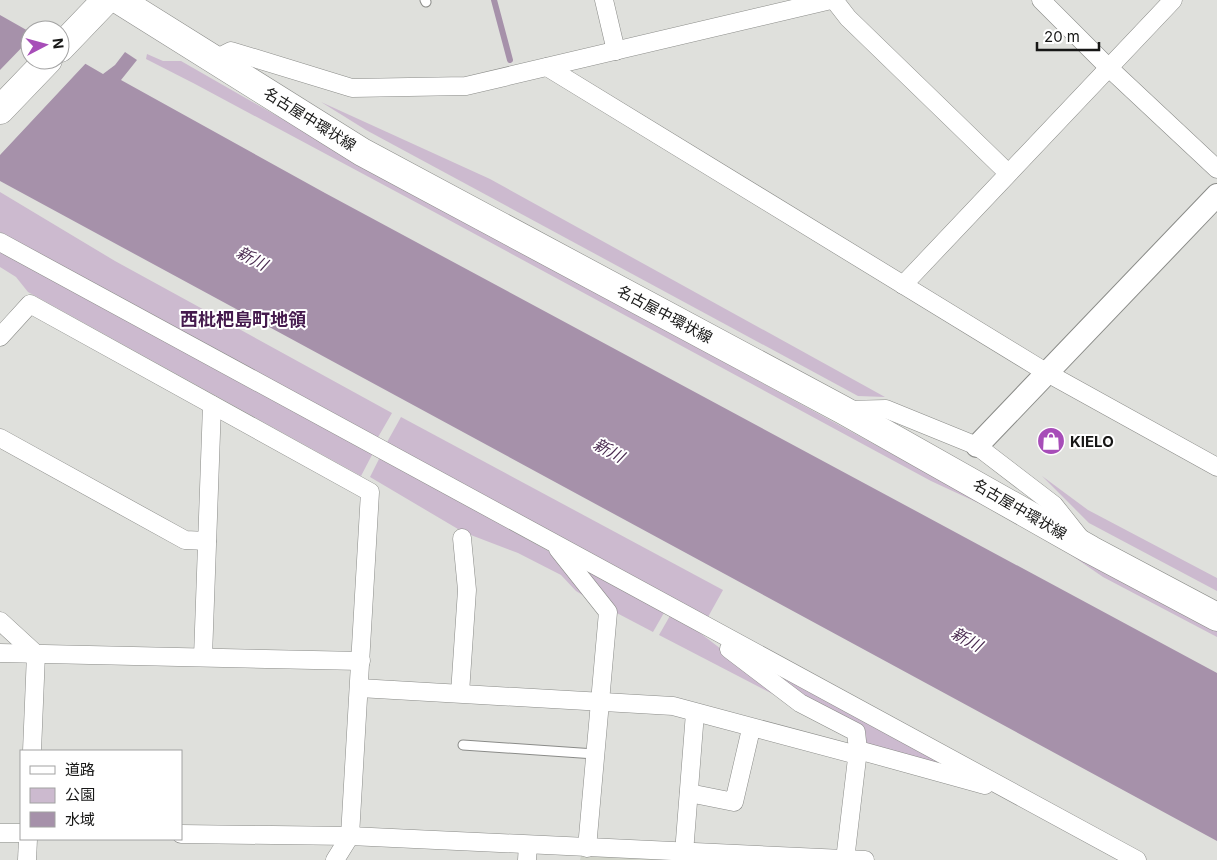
<svg xmlns="http://www.w3.org/2000/svg" width="1217" height="860" font-family="Inter,'Noto Sans JP',sans-serif">
<rect width="100%" height="100%" fill="#dfe0dc"/>
<path fill="#d1d4c9" d="M 581,856 L 726,860 L 580,860 Z"/>
<g fill="#ccbacf">
<path d="M 147,54 L 163,61 L 181,61 L 361,164 L 1002,514 L 931,481 L 436,213 L 195,84 L 146,59 Z"/>
<path d="M 321,102 L 490,179 L 885,397 L 858,396 L 366,130 Z"/>
<path d="M 0,192 L 115,261 L 392,413 L 377,439 L 0,232 Z"/>
<path d="M 0,250 L 373,453 L 361,476 L 28,292 L 16,277 L 0,267 Z"/>
<path d="M 401,417 L 723,590 L 708,617 L 386,444 Z"/>
<path d="M 380,457 L 552,553 L 600,606 L 576,591 L 561,575 L 518,553 L 463,532 L 370,477 Z"/>
<path d="M 1042,476 L 1088,510 L 1217,578 L 1217,591 L 1089,523 Z"/>
<path d="M 1045,537 L 1217,628 L 1217,637 L 1103,577 Z"/>
<path d="M 573,562 L 665,611 L 653,632 L 613,611 Z"/>
<path d="M 671,614 L 683,620 L 796,706 L 659,635 Z"/>
<path d="M 739,651 L 968,777 L 869,746 L 856,726 L 801,700 Z"/>
</g>
<path fill="#a691aa" d="M 0,15 L 30,32 L 30,60 L 60,49 L 103,74 L 115,65 L 125,52 L 137,60 L 121,80 L 325,193 L 1217,673 L 1217,841 L 0,181 Z"/>
<path fill="#dfe0dc" d="M 30,39 L 30,60 L 61,47 L 87,62 L 0,155 L 0,70 Z"/>
<g fill="none" stroke-linecap="round" stroke-linejoin="round">
<path stroke="#a691aa" stroke-width="6" d="M 494,0 L 510,60"/>
<g stroke="#8a8b88" stroke-width="11">
<g id="service">
<path d="M 425,0 L 426,2"/>
<path d="M 463,745 L 595,754"/>
</g>
</g>
<g stroke="#8a8b88" stroke-width="19">
<g id="minor">
<path d="M 604,0 L 616,51"/>
<path d="M 834,0 L 848,18 L 1008,173"/>
<path d="M 1041,0 L 1108,67 L 1217,169"/>
<path d="M 215,59 L 231,51 L 352,88 L 466,86 L 831,0"/>
<path d="M 547,67 L 1049,374 L 1217,467"/>
<path d="M 0,242 L 1137,860"/>
<path d="M 903,285 L 1173,0"/>
<path d="M 0,337 L 30,304 L 370,492 L 350,836 L 335,860"/>
<path d="M 846,410 L 886,409 L 977,446 L 1054,505 L 1081,539"/>
<path d="M 0,438 L 185,540 L 207,541"/>
<path d="M 558,549 L 608,612 L 587,848"/>
<path d="M 0,621 L 36,654 L 32,751"/>
<path d="M 729,649 L 800,703 L 856,732 L 858,750 L 845,860"/>
<path d="M 0,653 L 361,661"/>
<path d="M 203,657 L 212,405"/>
<path d="M 359,688 L 673,706 L 857,755"/>
<path d="M 460,693 L 467,590 L 462,538"/>
<path d="M 858,750 L 985,785"/>
<path d="M 689,793 L 734,802 L 751,729"/>
<path d="M 0,833 L 21,833"/>
<path d="M 181,834 L 350,836 L 865,860"/>
<path d="M 684,853 L 695,713"/>
<path d="M 27,860 L 28,839"/>
<path d="M 527,860 L 528,845"/>
</g>
</g>
<g stroke="#8a8b88" stroke-width="24">
<path id="tertiary" d="M 977,446 L 1217,195"/>
</g>
<g stroke="#8a8b88" stroke-width="29">
<g id="primary">
<path d="M 119,0 L 362,152 L 843,410 L 1091,550 L 1217,617"/>
<path d="M 60,48 L 106,0"/>
<path d="M 0,110 L 48,60"/>
</g>
</g>
<use href="#service" stroke="#fff" stroke-width="9"/>
<use href="#minor" stroke="#fff" stroke-width="18"/>
<use href="#tertiary" stroke="#fff" stroke-width="22"/>
<use href="#primary" stroke="#fff" stroke-width="28"/>
</g>
<defs>
<g id="shop-disc" transform="scale(1.4375)"><circle r="9.5" fill="#a74db8" stroke="#fff"/><path d="M-5-2.5h2.3a2.7 3.5 0 0 1 5.4 0H5L5.5 6h-11ZM-1.5-2.5h3a1.5 2.3 0 0 0-3 0Z" fill="#fff"/></g>
</defs>
<g fill-rule="evenodd">
<use href="#shop-disc" x="1051" y="441"/>
</g>
<g text-anchor="middle" dominant-baseline="central" stroke-width="4" stroke-linejoin="round" paint-order="stroke">
<g font-size="15" fill="#171716" stroke="#fff">
<text transform="translate(310 119) rotate(32)">名古屋中環状線</text>
<text transform="translate(665 314) rotate(28)">名古屋中環状線</text>
<text transform="translate(1020 509) rotate(30)">名古屋中環状線</text>
</g>
<g font-size="15" font-weight="bold" fill="#171716" stroke="#fff" text-anchor="start">
<text x="1070" y="441">KIELO</text>
</g>
<g font-size="16" font-style="italic" fill="#4b2c51" stroke="#fff">
<text transform="translate(252 258) rotate(28)">新川</text>
<text transform="translate(609 450) rotate(29)">新川</text>
<text transform="translate(967 639) rotate(29)">新川</text>
</g>
<g font-size="18" font-weight="bold" fill="#451a4d" stroke="#fff">
<text x="243" y="319">西枇杷島町地領</text>
</g>
</g>
<rect x="20" y="750" width="162" height="90" fill="#ffffff" stroke="#a2a2a2"/>
<rect x="30" y="766" width="25" height="8" fill="#ffffff" stroke="#a2a2a2"/>
<text x="65" y="775" font-size="15" fill="#171716">道路</text>
<rect x="30" y="788" width="25" height="15" fill="#ccbacf" stroke="#a2a2a2"/>
<text x="65" y="800" font-size="15" fill="#171716">公園</text>
<rect x="30" y="812" width="25" height="15" fill="#a691aa" stroke="#a2a2a2"/>
<text x="65" y="825" font-size="15" fill="#171716">水域</text>
<g transform="translate(45 45) rotate(84)"><circle r="24" fill="#ffffff" stroke="#a2a2a2"/>
<path d="M0-4L9 19L0 12L-9 19Z" fill="#a74db8"/>
<text y="-8" font-size="14" font-weight="bold" text-anchor="middle" fill="#171716">N</text>
</g>
<path d="M1037 42v8h62v-8" fill="none" stroke="#171716" stroke-width="2.5"/>
<text x="1044" y="42" font-size="15" fill="#171716" stroke="#ffffff" stroke-width="4" paint-order="stroke">20 m</text>
</svg>
